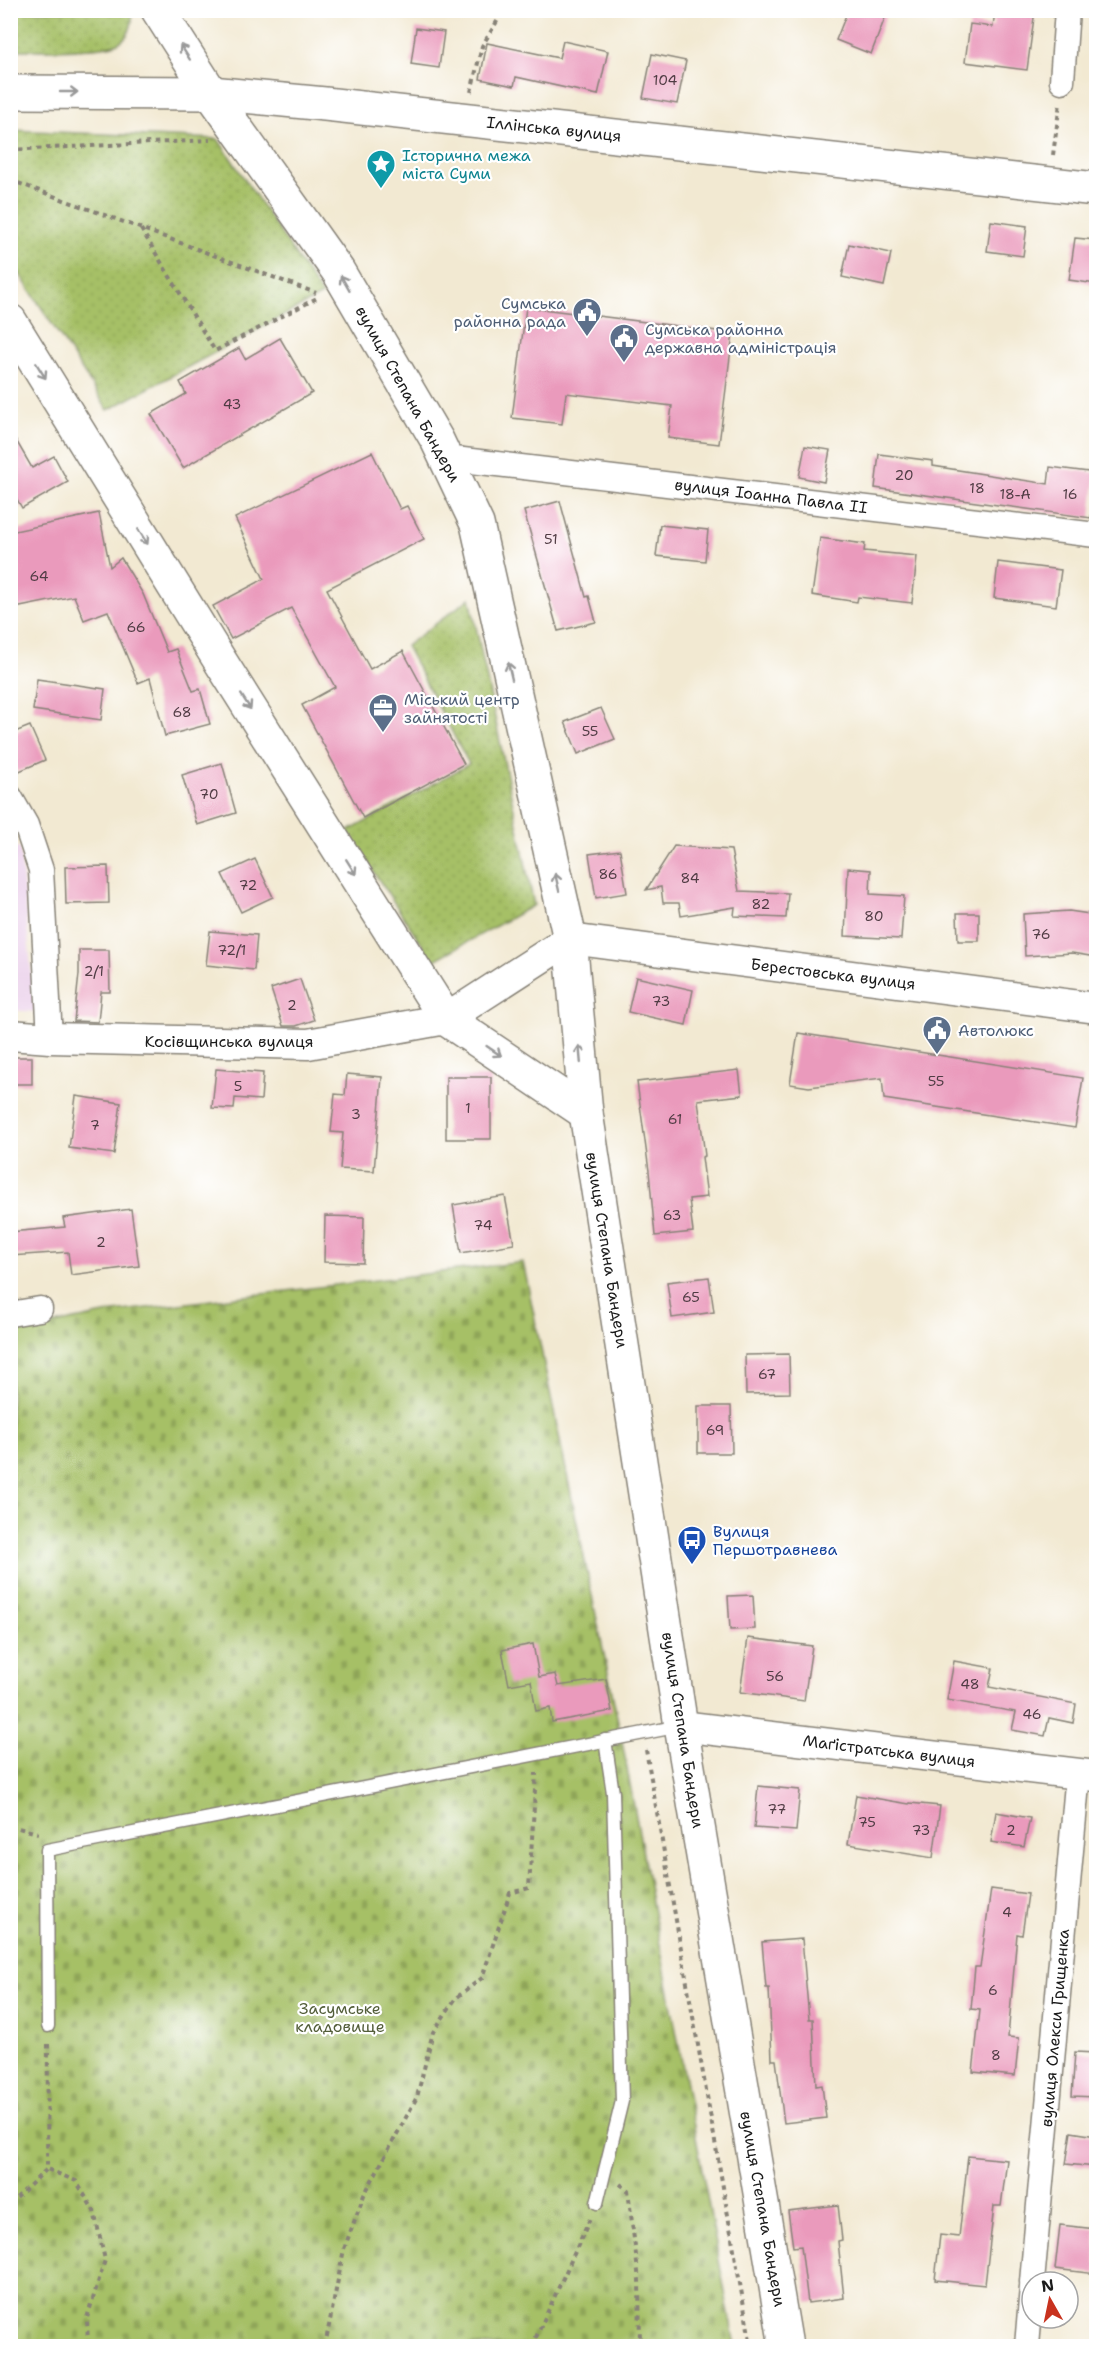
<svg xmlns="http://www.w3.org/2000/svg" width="1107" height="2357" font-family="'Shantell Sans',sans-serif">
<defs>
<pattern id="cemetery-stones" width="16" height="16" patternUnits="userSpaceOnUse" patternTransform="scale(1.5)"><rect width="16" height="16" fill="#a6c066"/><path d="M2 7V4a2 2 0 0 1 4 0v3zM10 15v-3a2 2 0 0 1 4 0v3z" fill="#8ea458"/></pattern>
<pattern id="park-dots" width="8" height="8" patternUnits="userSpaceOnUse" patternTransform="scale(1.5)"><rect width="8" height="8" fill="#a6c066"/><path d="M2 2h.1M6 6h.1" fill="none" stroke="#8ea458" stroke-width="1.8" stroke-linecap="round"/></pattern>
</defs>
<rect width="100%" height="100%" fill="#fff"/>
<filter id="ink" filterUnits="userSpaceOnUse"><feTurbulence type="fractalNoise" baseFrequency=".0167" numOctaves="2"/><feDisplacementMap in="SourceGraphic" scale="12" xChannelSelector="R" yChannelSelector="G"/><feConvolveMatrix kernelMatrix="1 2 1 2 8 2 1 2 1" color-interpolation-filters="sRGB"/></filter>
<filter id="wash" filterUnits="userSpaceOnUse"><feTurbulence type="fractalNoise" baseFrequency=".008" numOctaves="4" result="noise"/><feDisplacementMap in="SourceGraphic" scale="24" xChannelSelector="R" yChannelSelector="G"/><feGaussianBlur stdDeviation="1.35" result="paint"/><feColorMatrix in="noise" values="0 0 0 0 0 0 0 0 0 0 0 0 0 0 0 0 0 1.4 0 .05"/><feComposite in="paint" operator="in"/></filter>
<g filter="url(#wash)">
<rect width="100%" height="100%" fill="#f2e9d2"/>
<path fill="#ebd1eb" d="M 11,846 L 20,848 L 35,1012 L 11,1010 Z"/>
<path fill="url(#cemetery-stones)" stroke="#616e41" stroke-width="1.5" d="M 523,1262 L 621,1736 L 735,2346 L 11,2346 L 11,1333 L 114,1312 Z"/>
<g fill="url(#park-dots)" stroke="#616e41" stroke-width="1.5">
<path d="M 10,11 L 132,11 C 133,23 130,36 118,43 C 104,51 30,50 11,50 Z"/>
<path d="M 11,130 L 218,139 L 322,295 L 108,410 L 11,261 Z"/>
<path d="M 470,598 L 534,905 L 433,961 L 347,832 L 469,764 L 406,646 Z"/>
</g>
<g id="blocks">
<g fill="#ea9abc">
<path d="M 848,10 L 888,10 L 871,54 L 836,40 Z"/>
<path d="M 995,10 L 1035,10 L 1027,70 L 965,62 L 970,24 L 993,27 Z"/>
<path d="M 416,28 L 444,32 L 439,68 L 411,64 Z"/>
<path d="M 563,41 L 608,51 L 598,95 L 516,77 L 514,86 L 480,79 L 487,43 L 559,58 Z"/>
<path d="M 652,54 L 686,61 L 677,104 L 643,98 Z"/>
<path d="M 991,221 L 1027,226 L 1023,256 L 987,251 Z"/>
<path d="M 1075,238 L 1096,240 L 1096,284 L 1069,280 Z"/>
<path d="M 849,244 L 891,253 L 884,286 L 842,277 Z"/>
<path d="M 526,307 L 733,333 L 719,444 L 668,438 L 672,406 L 566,393 L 562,424 L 512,418 Z"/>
<path d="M 280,338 L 312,393 L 183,468 L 151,414 L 186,394 L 180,382 L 239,348 L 245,359 Z"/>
<path d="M 10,430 L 32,468 L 54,456 L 68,482 L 22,508 L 10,487 Z"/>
<path d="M 805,446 L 830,450 L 824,482 L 799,477 Z"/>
<path d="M 372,452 L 400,509 L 407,506 L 424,539 L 327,589 L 370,669 L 403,651 L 464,764 L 363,818 L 302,705 L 335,687 L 291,608 L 231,639 L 213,606 L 264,579 L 235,518 Z"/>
<path d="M 879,454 L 933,461 L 933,466 L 1048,484 L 1050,467 L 1096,473 L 1091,518 L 875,488 Z"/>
<path d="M 560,501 L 586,597 L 589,596 L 596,622 L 558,631 L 524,511 Z"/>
<path d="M 99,513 L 110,567 L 121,558 L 143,594 L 167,652 L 176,649 L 193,691 L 200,689 L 210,724 L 165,736 L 150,678 L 138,683 L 108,611 L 84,620 L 74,596 L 10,609 L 10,532 Z"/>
<path d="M 660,525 L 708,530 L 705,561 L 656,556 Z"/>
<path d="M 820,538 L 865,544 L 864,551 L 917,556 L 912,603 L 858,597 L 857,602 L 812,595 Z"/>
<path d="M 998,562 L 1061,570 L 1056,606 L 994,598 Z"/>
<path d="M 37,679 L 105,689 L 101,720 L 33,710 Z"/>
<path d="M 601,708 L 615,739 L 578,754 L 565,722 Z"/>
<path d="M 30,726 L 45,760 L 17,772 L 10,757 L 10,734 Z"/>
<path d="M 222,763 L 236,813 L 197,825 L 182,775 Z"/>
<path d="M 674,846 L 731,850 L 739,891 L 788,893 L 786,918 L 734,916 L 735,907 L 681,916 L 679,903 L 663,903 L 661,887 L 646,890 Z"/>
<path d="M 620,850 L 627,893 L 596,898 L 589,854 Z"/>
<path d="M 255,859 L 273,897 L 241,912 L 222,874 Z"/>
<path d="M 108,866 L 109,903 L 66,904 L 65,867 Z"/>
<path d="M 848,868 L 871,870 L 870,894 L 904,896 L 901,939 L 845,936 Z"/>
<path d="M 1069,911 L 1096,915 L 1096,957 L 1072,953 L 1025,956 L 1023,914 Z"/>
<path d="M 957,913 L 979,913 L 979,941 L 958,941 Z"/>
<path d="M 210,931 L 257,935 L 254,970 L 206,965 Z"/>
<path d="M 79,950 L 109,950 L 110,992 L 101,992 L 98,1022 L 74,1021 L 79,974 Z"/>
<path d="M 636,977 L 693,990 L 686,1025 L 628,1012 Z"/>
<path d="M 300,979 L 314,1020 L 296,1026 L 283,1026 L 271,989 Z"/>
<path d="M 798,1033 L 1083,1078 L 1075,1128 L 884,1099 L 882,1078 L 809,1087 L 790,1084 Z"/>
<rect x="10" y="1057" width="22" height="27"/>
<path d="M 216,1069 L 263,1073 L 261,1100 L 235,1098 L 234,1109 L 212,1108 Z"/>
<path d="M 739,1070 L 742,1095 L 698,1100 L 705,1156 L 702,1157 L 707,1197 L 689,1199 L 693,1232 L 655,1236 L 649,1171 L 637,1082 Z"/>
<path d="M 347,1074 L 382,1077 L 374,1171 L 340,1169 L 343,1133 L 331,1132 L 335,1094 L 345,1095 Z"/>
<rect x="446" y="1077" width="45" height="62"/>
<path d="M 76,1096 L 121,1103 L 114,1154 L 69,1148 Z"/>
<path d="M 505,1196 L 514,1244 L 461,1253 L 453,1205 Z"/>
<path d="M 131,1209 L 139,1266 L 71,1275 L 68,1252 L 10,1256 L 10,1232 L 65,1227 L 63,1218 Z"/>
<path d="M 325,1216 L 364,1217 L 363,1263 L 324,1262 Z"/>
<path d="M 709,1277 L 714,1312 L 672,1318 L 667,1282 Z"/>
<path d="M 789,1354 L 790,1393 L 746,1394 L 745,1355 Z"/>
<path d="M 698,1406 L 731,1406 L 732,1453 L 698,1453 Z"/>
<path d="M 753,1595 L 755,1629 L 730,1630 L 728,1596 Z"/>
<path d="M 748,1638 L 812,1646 L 804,1701 L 740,1692 Z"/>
<path d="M 533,1644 L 539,1677 L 555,1674 L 558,1686 L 606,1679 L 612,1711 L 552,1722 L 550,1708 L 536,1711 L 531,1681 L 509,1685 L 502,1650 Z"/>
<path d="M 954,1661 L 993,1668 L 989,1687 L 1076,1704 L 1073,1723 L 1049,1718 L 1045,1736 L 1012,1730 L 1016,1712 L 947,1700 Z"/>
<path d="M 758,1786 L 800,1790 L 796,1831 L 754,1828 Z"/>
<path d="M 856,1795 L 909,1804 L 910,1803 L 940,1806 L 933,1858 L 848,1844 Z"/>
<path d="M 996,1812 L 1030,1818 L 1024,1847 L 991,1842 Z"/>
<path d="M 991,1889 L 1028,1894 L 1022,1935 L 1017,1934 L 1008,2037 L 1019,2038 L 1015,2076 L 973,2072 L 980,2010 L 971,2009 L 975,1967 L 980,1967 Z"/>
<path d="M 802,1939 L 809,2019 L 813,2019 L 816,2086 L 822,2085 L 826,2118 L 784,2123 L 776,2060 L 772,2060 L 769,1988 L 766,1988 L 762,1942 Z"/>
<path d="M 1075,2052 L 1096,2053 L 1096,2097 L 1072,2096 Z"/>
<path d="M 1071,2132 L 1096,2136 L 1096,2167 L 1066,2164 Z"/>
<path d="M 968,2156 L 1007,2160 L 1001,2206 L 994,2206 L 985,2285 L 935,2280 L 940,2235 L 959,2237 Z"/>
<path d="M 838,2205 L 842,2240 L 838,2241 L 844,2298 L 808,2303 L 801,2246 L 793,2247 L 788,2211 Z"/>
<path d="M 1060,2225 L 1096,2229 L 1096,2274 L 1055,2269 Z"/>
</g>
</g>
</g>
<g filter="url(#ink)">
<use href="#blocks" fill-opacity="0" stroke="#878277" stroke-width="1.5"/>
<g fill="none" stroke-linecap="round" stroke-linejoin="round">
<g stroke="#878277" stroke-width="15">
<g id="service">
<path d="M 48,2026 L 47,1850 L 680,1726"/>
<path d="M 597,2203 L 622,2101 L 613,1793 L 605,1740"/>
</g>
</g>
<g stroke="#878277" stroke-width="27">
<g id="minor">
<path d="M 1062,81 L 1067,10"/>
<path d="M 446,458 L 1096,535"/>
<path d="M 10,797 L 26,825 L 41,870 L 50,1038"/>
<path d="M 10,1314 L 40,1309"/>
<path d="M 1032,2282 L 1078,1773"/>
<path d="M 1027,2346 L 1032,2287"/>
</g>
</g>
<g stroke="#878277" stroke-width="33">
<g id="tertiary">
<path d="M 10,1035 L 50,1038 L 308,1044 L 446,1019 L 570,939 L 1096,1008"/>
<path d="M 681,1726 L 1096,1776"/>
</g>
</g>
<g stroke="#878277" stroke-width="36">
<g id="primary">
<path d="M 158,10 L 211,93 L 338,271 L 437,440 L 477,524 L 570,939 L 586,1113 L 681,1726 L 786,2346"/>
<path d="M 10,92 L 211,93 L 325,104 L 1096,189"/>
<path d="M 10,321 L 222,664 L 446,1019 L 586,1113"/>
</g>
</g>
<g stroke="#878277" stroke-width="4" stroke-dasharray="4.5 4.5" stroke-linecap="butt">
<path d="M 471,92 L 482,46 L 504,10"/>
<path d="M 10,150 L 210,140"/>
<path d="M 1053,155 L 1060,103"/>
<path d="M 10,180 L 316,293"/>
<path d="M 141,229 L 215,351 L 319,297"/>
<path d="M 646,1750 L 751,2346"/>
<path d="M 10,1826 L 38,1833"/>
<path d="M 48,2044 L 47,2169 L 76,2181 L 94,2211 L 105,2260 L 87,2318 L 88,2346"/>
<path d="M 620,2184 L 628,2190 L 639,2280 L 640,2346"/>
<path d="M 10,2204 L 47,2169"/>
<path d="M 325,2346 L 344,2249 L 364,2195 L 417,2097 L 433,2032 L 456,1998 L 482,1978 L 510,1893 L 529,1888 L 536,1773"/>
<path d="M 532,2346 L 590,2219"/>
</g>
<use href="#service" stroke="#fff" stroke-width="12"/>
<use href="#minor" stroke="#fff" stroke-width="24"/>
<use href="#tertiary" stroke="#fff" stroke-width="30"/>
<use href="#primary" stroke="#fff" stroke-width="33"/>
</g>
<defs><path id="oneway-shaft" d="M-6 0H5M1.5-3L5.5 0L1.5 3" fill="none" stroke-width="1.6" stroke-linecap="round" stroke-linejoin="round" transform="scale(1.5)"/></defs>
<g stroke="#999">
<use href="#oneway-shaft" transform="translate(185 52) rotate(-123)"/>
<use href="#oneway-shaft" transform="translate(69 92)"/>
<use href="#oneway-shaft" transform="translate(345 283) rotate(-120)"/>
<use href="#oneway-shaft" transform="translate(41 371) rotate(58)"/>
<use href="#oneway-shaft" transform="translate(143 537) rotate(58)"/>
<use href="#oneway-shaft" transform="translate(510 671) rotate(-103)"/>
<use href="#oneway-shaft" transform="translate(246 702) rotate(57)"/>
<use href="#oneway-shaft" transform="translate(351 867) rotate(58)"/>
<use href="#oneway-shaft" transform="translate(557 882) rotate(-103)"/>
<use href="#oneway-shaft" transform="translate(494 1051) rotate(34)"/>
<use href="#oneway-shaft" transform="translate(580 1054) rotate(-95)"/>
</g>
</g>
<defs>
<g id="sight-pin" transform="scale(1.5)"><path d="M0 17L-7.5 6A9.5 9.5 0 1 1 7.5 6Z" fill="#0f9aa8" stroke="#fff"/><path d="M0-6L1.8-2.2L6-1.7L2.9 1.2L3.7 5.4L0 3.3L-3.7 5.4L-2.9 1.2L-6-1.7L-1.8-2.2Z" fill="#fff"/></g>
<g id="civic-pin" transform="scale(1.5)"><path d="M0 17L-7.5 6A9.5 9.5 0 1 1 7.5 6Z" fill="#5c6f8a" stroke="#fff"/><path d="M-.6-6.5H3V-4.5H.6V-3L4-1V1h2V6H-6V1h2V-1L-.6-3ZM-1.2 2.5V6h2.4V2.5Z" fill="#fff"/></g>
<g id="office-pin" transform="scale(1.5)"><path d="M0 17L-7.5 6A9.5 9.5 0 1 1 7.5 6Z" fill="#5c6f8a" stroke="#fff"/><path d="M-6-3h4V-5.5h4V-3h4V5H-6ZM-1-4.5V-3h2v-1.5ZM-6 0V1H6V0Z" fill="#fff"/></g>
<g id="bus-pin" transform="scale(1.5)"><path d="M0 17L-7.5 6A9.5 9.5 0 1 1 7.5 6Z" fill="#1a4fb4" stroke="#fff"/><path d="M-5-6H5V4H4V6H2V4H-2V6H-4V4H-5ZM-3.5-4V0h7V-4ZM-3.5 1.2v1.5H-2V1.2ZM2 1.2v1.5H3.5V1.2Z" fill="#fff"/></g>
</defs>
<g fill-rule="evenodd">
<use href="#sight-pin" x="381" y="164"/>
<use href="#civic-pin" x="587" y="312"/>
<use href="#civic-pin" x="624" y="338"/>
<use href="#office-pin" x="383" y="708"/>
<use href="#civic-pin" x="937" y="1030"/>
<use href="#bus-pin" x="692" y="1540"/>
</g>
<g text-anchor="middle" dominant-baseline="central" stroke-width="4.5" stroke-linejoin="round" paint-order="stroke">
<g font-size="14" fill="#503c44">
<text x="665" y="80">104</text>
<text x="232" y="404">43</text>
<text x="904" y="475">20</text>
<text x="977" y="488">18</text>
<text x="1015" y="494">18-А</text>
<text x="1070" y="494">16</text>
<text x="551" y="539">51</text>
<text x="39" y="576">64</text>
<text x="136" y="627">66</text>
<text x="182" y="712">68</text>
<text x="590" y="731">55</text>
<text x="209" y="794">70</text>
<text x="608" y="874">86</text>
<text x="690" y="878">84</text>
<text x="248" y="885">72</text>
<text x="761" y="904">82</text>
<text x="874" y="916">80</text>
<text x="1041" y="934">76</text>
<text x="232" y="950">72/1</text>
<text x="94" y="971">2/1</text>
<text x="661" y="1001">73</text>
<text x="292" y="1005">2</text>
<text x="936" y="1081">55</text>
<text x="238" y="1086">5</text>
<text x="468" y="1108">1</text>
<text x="356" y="1114">3</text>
<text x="675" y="1119">61</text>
<text x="95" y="1125">7</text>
<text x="672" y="1215">63</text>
<text x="483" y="1225">74</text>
<text x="101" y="1242">2</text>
<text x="691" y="1297">65</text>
<text x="767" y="1374">67</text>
<text x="715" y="1430">69</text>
<text x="775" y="1676">56</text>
<text x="970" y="1684">48</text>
<text x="1032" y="1714">46</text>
<text x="777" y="1809">77</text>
<text x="867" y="1822">75</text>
<text x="921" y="1830">73</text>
<text x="1011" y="1830">2</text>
<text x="1007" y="1912">4</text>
<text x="993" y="1990">6</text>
<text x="996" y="2055">8</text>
</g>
<g font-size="16" fill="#1c1c1c" stroke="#fff">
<text transform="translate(554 129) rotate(6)">Іллінська вулиця</text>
<text transform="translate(408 394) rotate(61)">вулиця Степана Бандери</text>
<text transform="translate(771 496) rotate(7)">вулиця Іоанна Павла II</text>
<text transform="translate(833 974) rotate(7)">Берестовська вулиця</text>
<text x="229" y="1041">Косівщинська вулиця</text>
<text transform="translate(607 1250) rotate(81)">вулиця Степана Бандери</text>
<text transform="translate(683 1730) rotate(81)">вулиця Степана Бандери</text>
<text transform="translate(889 1751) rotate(7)">Маґістратська вулиця</text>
<text transform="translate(1055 2028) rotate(-85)">вулиця Олекси Грищенка</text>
<text transform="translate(763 2209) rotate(80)">вулиця Степана Бандери</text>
</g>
<g font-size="16" fill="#0d838f" stroke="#fff" text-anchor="start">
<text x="402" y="155">Історична межа<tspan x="402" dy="18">міста Суми</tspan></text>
</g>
<g font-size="16" fill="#4e5e75" stroke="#fff" text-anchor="start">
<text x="566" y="303" text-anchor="end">Сумська<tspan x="566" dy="18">районна рада</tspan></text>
<text x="645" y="329">Сумська районна<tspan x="645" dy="18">державна адміністрація</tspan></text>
<text x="404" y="699">Міський центр<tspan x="404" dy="18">зайнятості</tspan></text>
<text x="958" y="1030">Автолюкс</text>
</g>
<g font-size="16" fill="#164399" stroke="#fff" text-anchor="start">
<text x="713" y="1531">Вулиця<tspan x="713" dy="18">Першотравнева</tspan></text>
</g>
<g font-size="16" fill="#535e3a" stroke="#fff">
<text x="340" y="2008">Засумське<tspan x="340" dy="18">кладовище</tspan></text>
</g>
</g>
<rect width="1107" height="2357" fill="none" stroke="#fff" stroke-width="36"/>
<g transform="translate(1050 2300) rotate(351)"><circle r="28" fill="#ffffff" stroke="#a4a4a4" stroke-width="1.5"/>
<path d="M0-4.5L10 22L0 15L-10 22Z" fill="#c8321e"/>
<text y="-9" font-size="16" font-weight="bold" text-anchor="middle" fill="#1c1c1c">N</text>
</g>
</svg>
